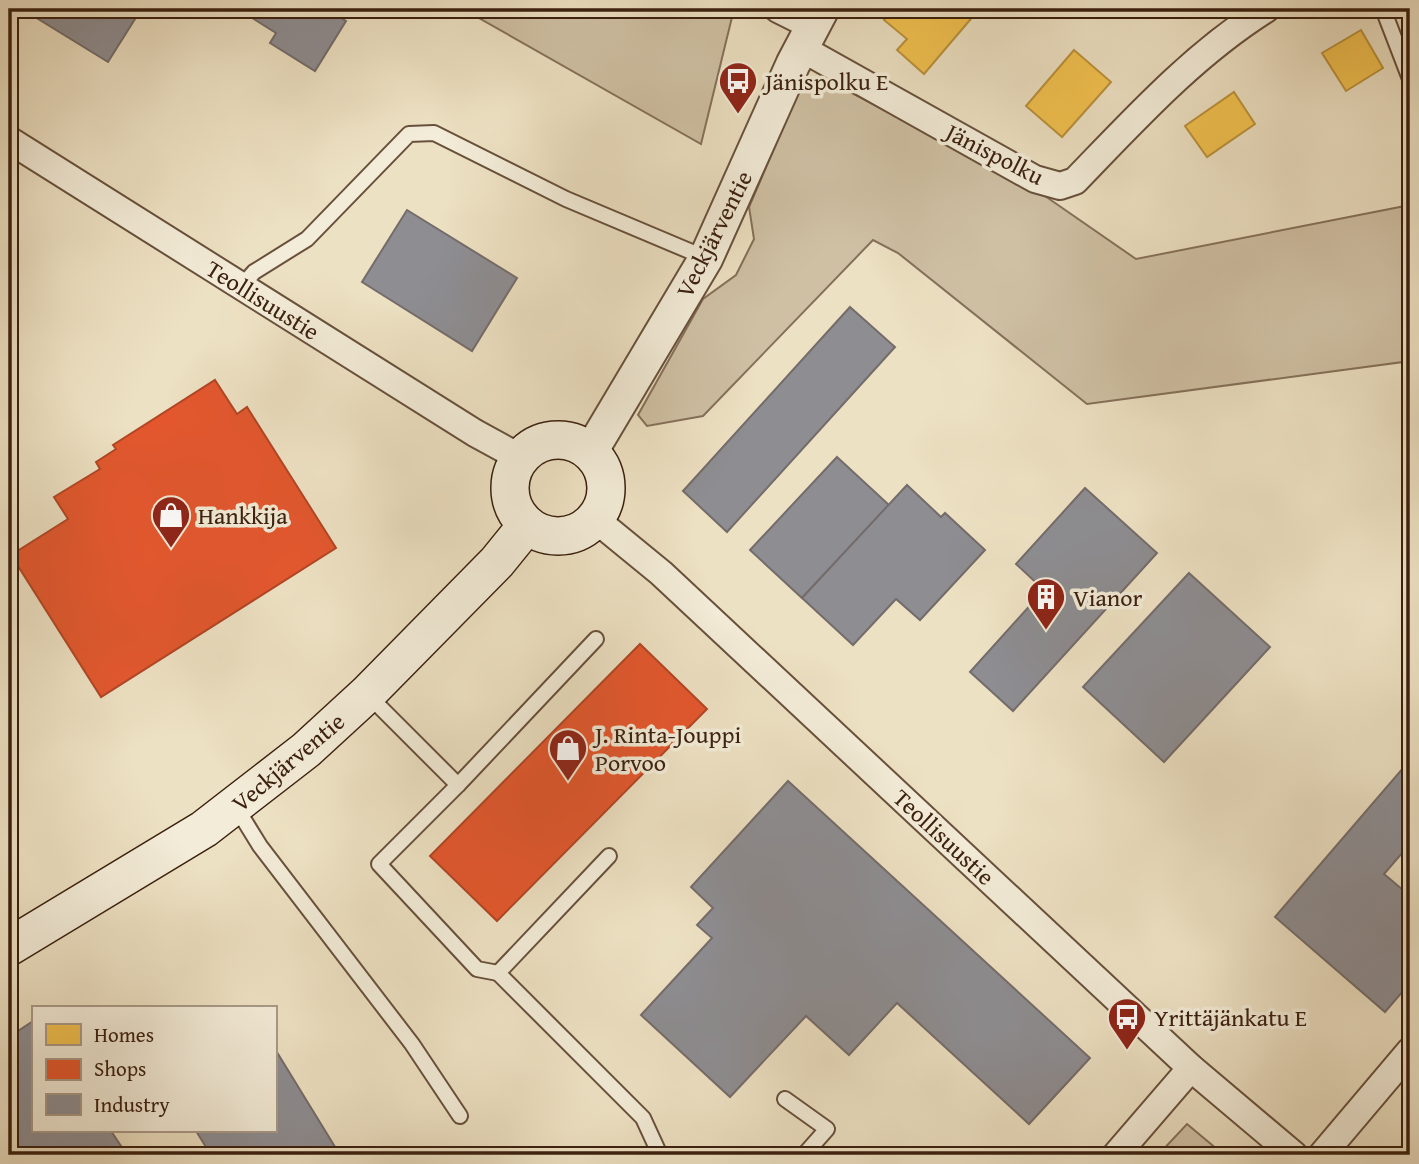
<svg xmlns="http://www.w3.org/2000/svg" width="1419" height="1164" font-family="'Gentium Book Plus',serif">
<rect width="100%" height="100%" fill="#ede1c3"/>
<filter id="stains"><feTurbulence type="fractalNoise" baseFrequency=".00286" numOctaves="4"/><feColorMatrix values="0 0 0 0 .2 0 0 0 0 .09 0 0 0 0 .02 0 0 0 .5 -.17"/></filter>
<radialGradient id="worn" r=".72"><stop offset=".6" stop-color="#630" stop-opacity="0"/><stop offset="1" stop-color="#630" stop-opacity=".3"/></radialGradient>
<g fill="#cfc0a4" stroke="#85705a" stroke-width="2">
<path d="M 463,9 L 734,9 L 701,144 Z"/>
<path d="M 822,81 L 850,92 L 1032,187 L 1136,259 L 1410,205 L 1410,361 L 1087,404 L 898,253 L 873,240 L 703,416 L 647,426 L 638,415 L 703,299 L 736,275 L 754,239 L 749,207 L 798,93 L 811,82 Z"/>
<path d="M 1187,1124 L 1224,1155 L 1158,1155 Z"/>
</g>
<g fill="#f2c14e" stroke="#bb913b" stroke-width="2">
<path d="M 890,9 L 969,9 L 975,14 L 924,74 L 897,50 L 907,39 L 884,20 L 892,11 Z"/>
<path d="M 1361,30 L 1383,68 L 1346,91 L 1322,53 Z"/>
<path d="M 1074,50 L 1111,82 L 1062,137 L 1026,106 Z"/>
<path d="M 1234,92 L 1255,124 L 1207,157 L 1185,126 Z"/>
</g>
<g fill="#e4572e" stroke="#b14625" stroke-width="2">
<path d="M 215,380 L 237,414 L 247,407 L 336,548 L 101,697 L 11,555 L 68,519 L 54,497 L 100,469 L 96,462 L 116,449 L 113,445 Z"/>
<path d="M 640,644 L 707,709 L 497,921 L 430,856 Z"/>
</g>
<g fill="#8d8d92" stroke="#746c6b" stroke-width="2">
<path d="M 22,9 L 137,9 L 140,11 L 108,62 Z"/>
<path d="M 238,9 L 327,9 L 346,21 L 315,71 L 270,43 L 276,33 Z"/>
<path d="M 407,210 L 517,278 L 472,351 L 362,282 Z"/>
<path d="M 850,307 L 895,347 L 727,532 L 683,491 Z"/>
<path d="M 837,457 L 889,505 L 802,598 L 750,550 Z"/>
<path d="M 907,485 L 941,517 L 945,513 L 985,550 L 920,620 L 896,599 L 853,645 L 802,598 Z"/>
<path d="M 1085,488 L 1157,553 L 1013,711 L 970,672 L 1044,590 L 1016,564 Z"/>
<path d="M 1189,573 L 1270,647 L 1164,762 L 1083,687 Z"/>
<path d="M 1410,760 L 1410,844 L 1384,874 L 1410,896 L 1410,983 L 1385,1012 L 1275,917 Z"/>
<path d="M 788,781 L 1090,1058 L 1029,1124 L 897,1003 L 849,1055 L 806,1016 L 730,1097 L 641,1015 L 712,938 L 697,925 L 713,908 L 691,887 Z"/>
<path d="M 33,1021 L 33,1131 L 111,1131 L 127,1155 L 9,1155 L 9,1037 Z"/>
<path d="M 275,1049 L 340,1155 L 211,1155 L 196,1131 L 275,1131 Z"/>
</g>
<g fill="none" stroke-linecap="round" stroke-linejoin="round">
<g stroke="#68503c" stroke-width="18">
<g id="service">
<path d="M 1383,9 L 1410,79"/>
<path d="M 241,287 L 254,272 L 307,239 L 409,134 L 434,133 L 566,199 L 706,258"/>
<path d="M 368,695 L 458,785 L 596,639"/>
<path d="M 458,785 L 379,864 L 477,969 L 498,973"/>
<path d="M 236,807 L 260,846 L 412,1044 L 460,1116"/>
<path d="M 609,856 L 498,973 L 643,1118 L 660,1155"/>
<path d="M 785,1099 L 827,1129 L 804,1155"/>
</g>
</g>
<g stroke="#68503c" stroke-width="30">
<g id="minor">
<path d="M 778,9 L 812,26"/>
<path d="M 801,48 L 1035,179 L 1060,186 L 1075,181 C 1135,119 1193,55 1266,9"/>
<path d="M 9,140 L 475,433 L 519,457"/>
<path d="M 595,519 L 661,573 L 1191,1068 L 1294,1155"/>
<path d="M 1116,1155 L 1191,1068"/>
<path d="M 1322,1155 L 1410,1051"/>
</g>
</g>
<g stroke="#68503c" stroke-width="37">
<path id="tertiary" d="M 591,451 L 706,258 L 793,64 L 822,9"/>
</g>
<g stroke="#3b200f" stroke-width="40">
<g id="secondary">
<circle cx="558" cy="488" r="48"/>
<path d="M 9,947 L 204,829 L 306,750 L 367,694 L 497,562 L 527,525"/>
</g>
</g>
<use href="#service" stroke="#f3ecd8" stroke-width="14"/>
<use href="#minor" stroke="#f3ecd8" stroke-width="26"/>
<use href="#tertiary" stroke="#f3ecd8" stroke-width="33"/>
<use href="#secondary" stroke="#f3ecd8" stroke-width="37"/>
</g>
<defs>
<g id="bus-pin" transform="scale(2.0125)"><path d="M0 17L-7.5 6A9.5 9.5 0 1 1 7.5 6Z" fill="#8f2418" stroke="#f3ecd8"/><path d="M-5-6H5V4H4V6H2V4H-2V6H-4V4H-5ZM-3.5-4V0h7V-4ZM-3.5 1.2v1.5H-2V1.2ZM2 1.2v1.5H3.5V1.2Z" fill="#fff"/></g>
<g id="shop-pin" transform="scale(2.0125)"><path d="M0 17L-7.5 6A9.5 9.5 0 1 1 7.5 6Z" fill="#8f2418" stroke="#f3ecd8"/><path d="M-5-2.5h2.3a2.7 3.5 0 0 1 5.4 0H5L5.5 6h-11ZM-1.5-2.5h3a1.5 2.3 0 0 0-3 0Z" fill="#fff"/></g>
<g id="building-pin" transform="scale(2.0125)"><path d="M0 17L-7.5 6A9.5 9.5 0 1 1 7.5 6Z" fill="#8f2418" stroke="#f3ecd8"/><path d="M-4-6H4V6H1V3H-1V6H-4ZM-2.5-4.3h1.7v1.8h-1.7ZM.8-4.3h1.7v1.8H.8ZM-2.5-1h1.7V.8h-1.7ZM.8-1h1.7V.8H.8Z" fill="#fff"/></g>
</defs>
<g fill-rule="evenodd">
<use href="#bus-pin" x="738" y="81"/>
<use href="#shop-pin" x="171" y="515"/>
<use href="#building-pin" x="1046" y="597"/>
<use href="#shop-pin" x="568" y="748"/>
<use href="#bus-pin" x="1127" y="1017"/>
</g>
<g text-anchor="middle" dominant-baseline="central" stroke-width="7" stroke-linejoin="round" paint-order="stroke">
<g font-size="24" fill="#3b200f" stroke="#f3ecd8" text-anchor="start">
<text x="765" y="81">Jänispolku E</text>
<text x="198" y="515">Hankkija</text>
<text x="1073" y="597">Vianor</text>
<text x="595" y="734">J. Rinta-Jouppi<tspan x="595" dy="28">Porvoo</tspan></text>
<text x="1154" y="1017">Yrittäjänkatu E</text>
</g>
<g font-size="24" fill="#3b200f" stroke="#f3ecd8">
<text transform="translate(995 154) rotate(27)">Jänispolku</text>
<text transform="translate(714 234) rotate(-63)">Veckjärventie</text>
<text transform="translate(263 300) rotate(32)">Teollisuustie</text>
<text transform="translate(288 762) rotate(-40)">Veckjärventie</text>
<text transform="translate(944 837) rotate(43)">Teollisuustie</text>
</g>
</g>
<rect width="1419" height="1164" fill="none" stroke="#ede1c3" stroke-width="35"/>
<rect x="10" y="10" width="1398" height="1143" fill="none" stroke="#3b200f" stroke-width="3.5"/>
<rect x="18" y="18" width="1384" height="1129" fill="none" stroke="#3b200f" stroke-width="2"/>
<rect x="32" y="1006" width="245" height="126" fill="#f3ecd8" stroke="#a99a88" stroke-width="2"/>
<rect x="46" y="1024" width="35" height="21" fill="#f2c14e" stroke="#a99a88" stroke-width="2"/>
<text x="94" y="1042" font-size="21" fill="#3b200f">Homes</text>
<rect x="46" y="1059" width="35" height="21" fill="#e4572e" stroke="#a99a88" stroke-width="2"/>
<text x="94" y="1076" font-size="21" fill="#3b200f">Shops</text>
<rect x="46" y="1094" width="35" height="21" fill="#8d8d92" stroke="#a99a88" stroke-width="2"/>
<text x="94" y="1112" font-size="21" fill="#3b200f">Industry</text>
<rect width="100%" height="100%" filter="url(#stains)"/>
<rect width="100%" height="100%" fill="url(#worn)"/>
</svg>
